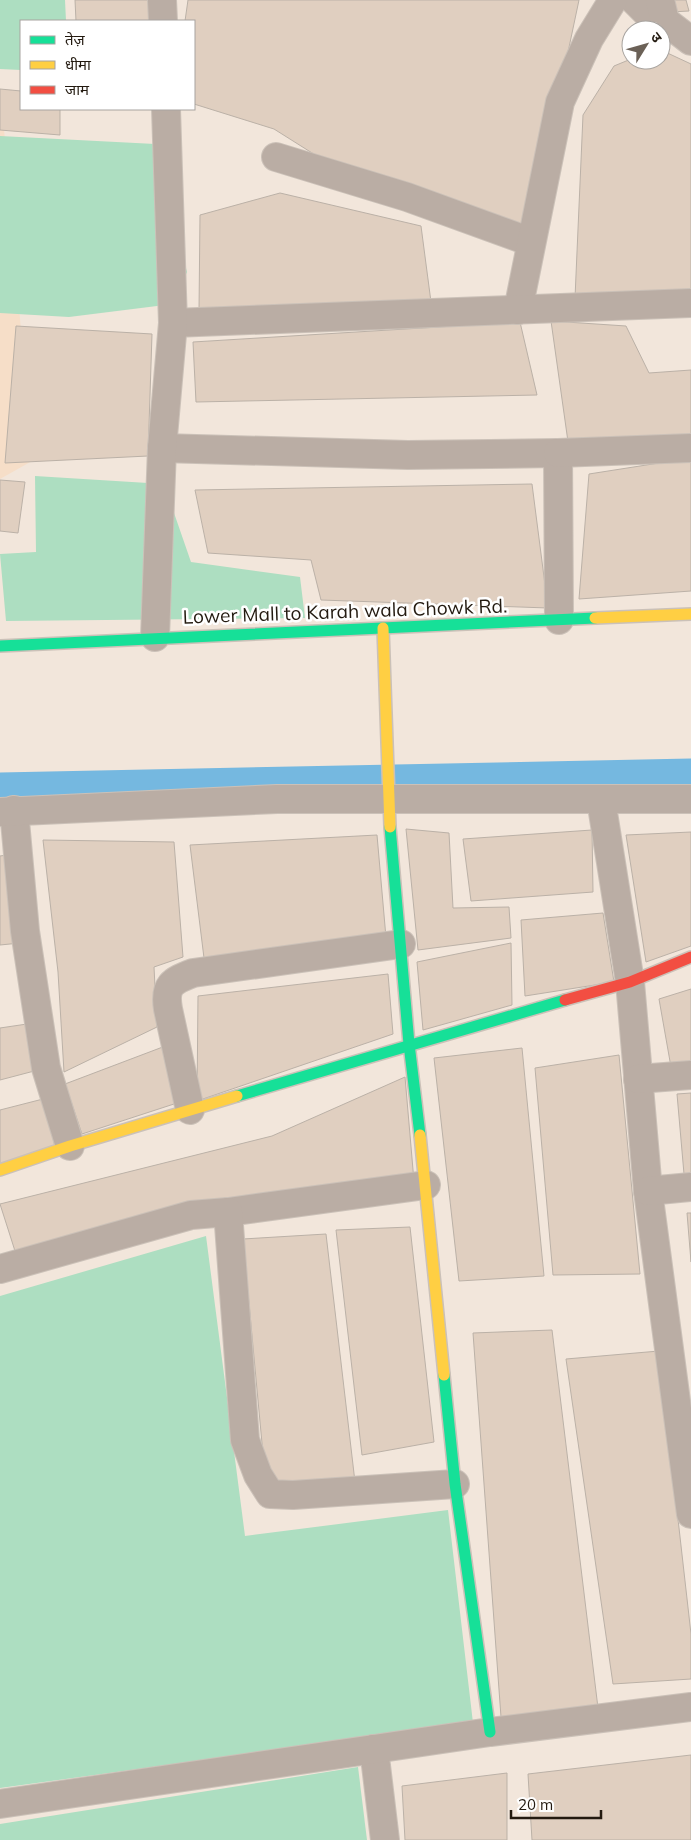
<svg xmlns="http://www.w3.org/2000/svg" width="691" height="1840" font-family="Mulish,'Noto Sans Devanagari',sans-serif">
<rect width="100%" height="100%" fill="#f2e6db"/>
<path fill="#f6dec8" d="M 0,127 L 4,129 L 32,461 L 0,479 Z"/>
<g fill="#addec1">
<path d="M 0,0 L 65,0 L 66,21 L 21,21 L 21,70 L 0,69 Z"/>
<path d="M 0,136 L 155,144 L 187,272 L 173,304 L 69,317 L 0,313 Z"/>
<path d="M 35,476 L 164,484 L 191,562 L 300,577 L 305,618 L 6,621 L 0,554 L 36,552 Z"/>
<path d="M 206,1236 L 245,1536 L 448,1510 L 473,1723 L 0,1788 L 0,1296 Z"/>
<path d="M 358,1767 L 367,1840 L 0,1840 L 0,1824 Z"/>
</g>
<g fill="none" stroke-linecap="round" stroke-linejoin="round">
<path stroke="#75b8e0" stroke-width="31" d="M 0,788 L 691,774"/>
</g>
<g fill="#e0cfc0" stroke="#bbb1a7">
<path d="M 75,0 L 153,0 L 155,21 L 76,21 Z"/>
<path d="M 188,0 L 579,0 L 529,237 L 374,192 L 274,129 L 194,104 L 194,21 L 185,21 Z"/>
<path d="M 645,0 L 686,0 L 689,11 L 651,13 Z"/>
<path d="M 661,50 L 691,64 L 691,292 L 575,298 L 583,115 L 614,66 L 631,59 L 661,60 Z"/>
<path d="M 0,89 L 21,91 L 21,109 L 60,109 L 60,135 L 0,130 Z"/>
<path d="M 280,193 L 421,226 L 431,302 L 199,311 L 200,215 Z"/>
<path d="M 551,321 L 626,326 L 649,373 L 691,370 L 691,445 L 571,463 Z"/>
<path d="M 520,322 L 537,395 L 196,402 L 193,342 Z"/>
<path d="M 16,326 L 152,334 L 148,456 L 5,463 Z"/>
<path d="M 691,458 L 691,591 L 579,599 L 589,474 Z"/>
<path d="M 0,480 L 25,482 L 18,533 L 0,531 Z"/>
<path d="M 532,484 L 548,608 L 321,600 L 311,560 L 208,553 L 195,490 Z"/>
<path d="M 406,829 L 449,833 L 453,908 L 509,907 L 511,938 L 418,950 Z"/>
<path d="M 592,830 L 593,892 L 471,901 L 463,839 Z"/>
<path d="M 691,832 L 691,946 L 646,962 L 626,835 Z"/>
<path d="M 377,835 L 387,949 L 204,958 L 190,845 Z"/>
<path d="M 43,840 L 174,842 L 183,957 L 154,967 L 157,1027 L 64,1072 L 58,972 Z"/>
<path d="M 7,855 L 20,943 L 0,945 L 0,856 Z"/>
<path d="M 603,913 L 614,982 L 525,996 L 521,920 Z"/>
<path d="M 511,943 L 512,1005 L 423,1030 L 417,962 Z"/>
<path d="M 388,974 L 393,1034 L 197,1101 L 198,996 Z"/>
<path d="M 691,989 L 691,1065 L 671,1067 L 659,999 Z"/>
<path d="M 27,1024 L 38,1070 L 0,1080 L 0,1028 Z"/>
<path d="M 168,1045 L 177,1103 L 82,1134 L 65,1084 Z"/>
<path d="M 522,1048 L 544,1276 L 459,1281 L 434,1058 Z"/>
<path d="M 619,1055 L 640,1274 L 553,1275 L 535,1068 Z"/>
<path d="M 405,1077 L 415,1193 L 15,1251 L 0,1204 L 272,1136 Z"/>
<path d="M 691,1093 L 691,1174 L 684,1174 L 677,1094 Z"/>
<path d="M 43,1099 L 55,1146 L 0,1164 L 0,1110 Z"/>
<path d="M 687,1213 L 691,1213 L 691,1262 Z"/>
<path d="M 410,1227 L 434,1442 L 362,1455 L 336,1230 Z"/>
<path d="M 326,1234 L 355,1482 L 267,1497 L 243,1239 Z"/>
<path d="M 552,1330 L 598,1708 L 501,1717 L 473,1333 Z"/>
<path d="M 659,1351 L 691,1634 L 691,1679 L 613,1684 L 566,1359 Z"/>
<path d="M 691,1755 L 691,1840 L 532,1840 L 528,1774 Z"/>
<path d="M 507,1773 L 507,1840 L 405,1840 L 402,1786 Z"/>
</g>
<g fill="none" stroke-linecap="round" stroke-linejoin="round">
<g stroke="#cbc1b8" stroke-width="30">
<g id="street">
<path d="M 162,0 L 163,21"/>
<path d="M 634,0 L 656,22 L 667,26 L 665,21"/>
<path d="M 660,0 L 665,21 L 691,41"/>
<path d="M 276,157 L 407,197 L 531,242"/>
<path d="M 518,310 L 560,102 L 589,39 L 613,0"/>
<path d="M 173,323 L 691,303"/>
<path d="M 162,448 L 408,455 L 558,453 L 559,620"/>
<path d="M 558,453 L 691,448"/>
<path d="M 155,637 L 162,448 L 173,323 L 166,109"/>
<path d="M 601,800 L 630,982 L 648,1191 L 691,1514"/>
<path d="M 14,810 L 25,931 L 46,1068 L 70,1146"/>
<path d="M 0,812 L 277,799 L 691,799"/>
<path d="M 638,1079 L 691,1075"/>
<path d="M 190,1110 L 168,1009 C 164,985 172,981 193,973 L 401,944"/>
<path d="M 648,1191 L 691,1187"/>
<path d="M 228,1212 L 426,1185"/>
<path d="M 0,1269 L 191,1215 L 228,1212 L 245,1440 L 258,1475 L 270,1494 L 293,1495 L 455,1484"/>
<path d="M 374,1749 L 385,1840"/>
<path d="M 0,1804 L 490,1732 L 691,1707"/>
</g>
</g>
<g stroke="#cbc1b8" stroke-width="14">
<g id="fast">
<path d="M 0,646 L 595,618"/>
<path d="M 390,827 L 409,1044 L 420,1135"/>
<path d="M 237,1096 L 565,1000"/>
<path d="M 444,1375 L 455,1484 L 490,1732"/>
</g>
</g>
<g stroke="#cbc1b8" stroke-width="14">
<g id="slow">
<path d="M 595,618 L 691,614"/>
<path d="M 383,628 L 390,827"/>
<path d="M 420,1135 L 444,1375"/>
<path d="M 0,1170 L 70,1146 L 237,1096"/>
</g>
</g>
<g stroke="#cbc1b8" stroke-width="14">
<path id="jam" d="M 565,1000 L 630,982 L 691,957"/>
</g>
<use href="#street" stroke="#baada4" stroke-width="28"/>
<use href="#fast" stroke="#16e098" stroke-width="11"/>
<use href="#slow" stroke="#ffcf43" stroke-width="11"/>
<use href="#jam" stroke="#f24e42" stroke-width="11"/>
</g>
<g text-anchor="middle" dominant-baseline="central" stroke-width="5" stroke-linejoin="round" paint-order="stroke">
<g font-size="19" fill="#231a10" stroke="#fff">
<text transform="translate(345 611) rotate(-2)">Lower Mall to Karah wala Chowk Rd.</text>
</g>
</g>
<rect x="20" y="20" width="175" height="90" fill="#ffffff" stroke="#a7a39f"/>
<rect x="30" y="36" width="25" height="8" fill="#16e098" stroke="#a7a39f"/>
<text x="65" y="45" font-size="15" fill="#231a10">तेज़</text>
<rect x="30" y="61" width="25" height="8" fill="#ffcf43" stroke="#a7a39f"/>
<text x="65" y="70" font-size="15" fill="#231a10">धीमा</text>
<rect x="30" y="86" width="25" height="8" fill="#f24e42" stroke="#a7a39f"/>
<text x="65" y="95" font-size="15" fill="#231a10">जाम</text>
<g transform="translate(646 45) rotate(53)"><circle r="24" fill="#ffffff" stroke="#a7a39f"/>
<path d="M0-4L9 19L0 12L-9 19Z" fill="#6b6157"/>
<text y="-8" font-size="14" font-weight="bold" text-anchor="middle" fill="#231a10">उ</text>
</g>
<path d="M511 1810v8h90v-8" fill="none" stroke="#231a10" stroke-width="2.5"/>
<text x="518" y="1810" font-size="15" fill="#231a10" stroke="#ffffff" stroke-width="4" paint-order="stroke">20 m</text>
</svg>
